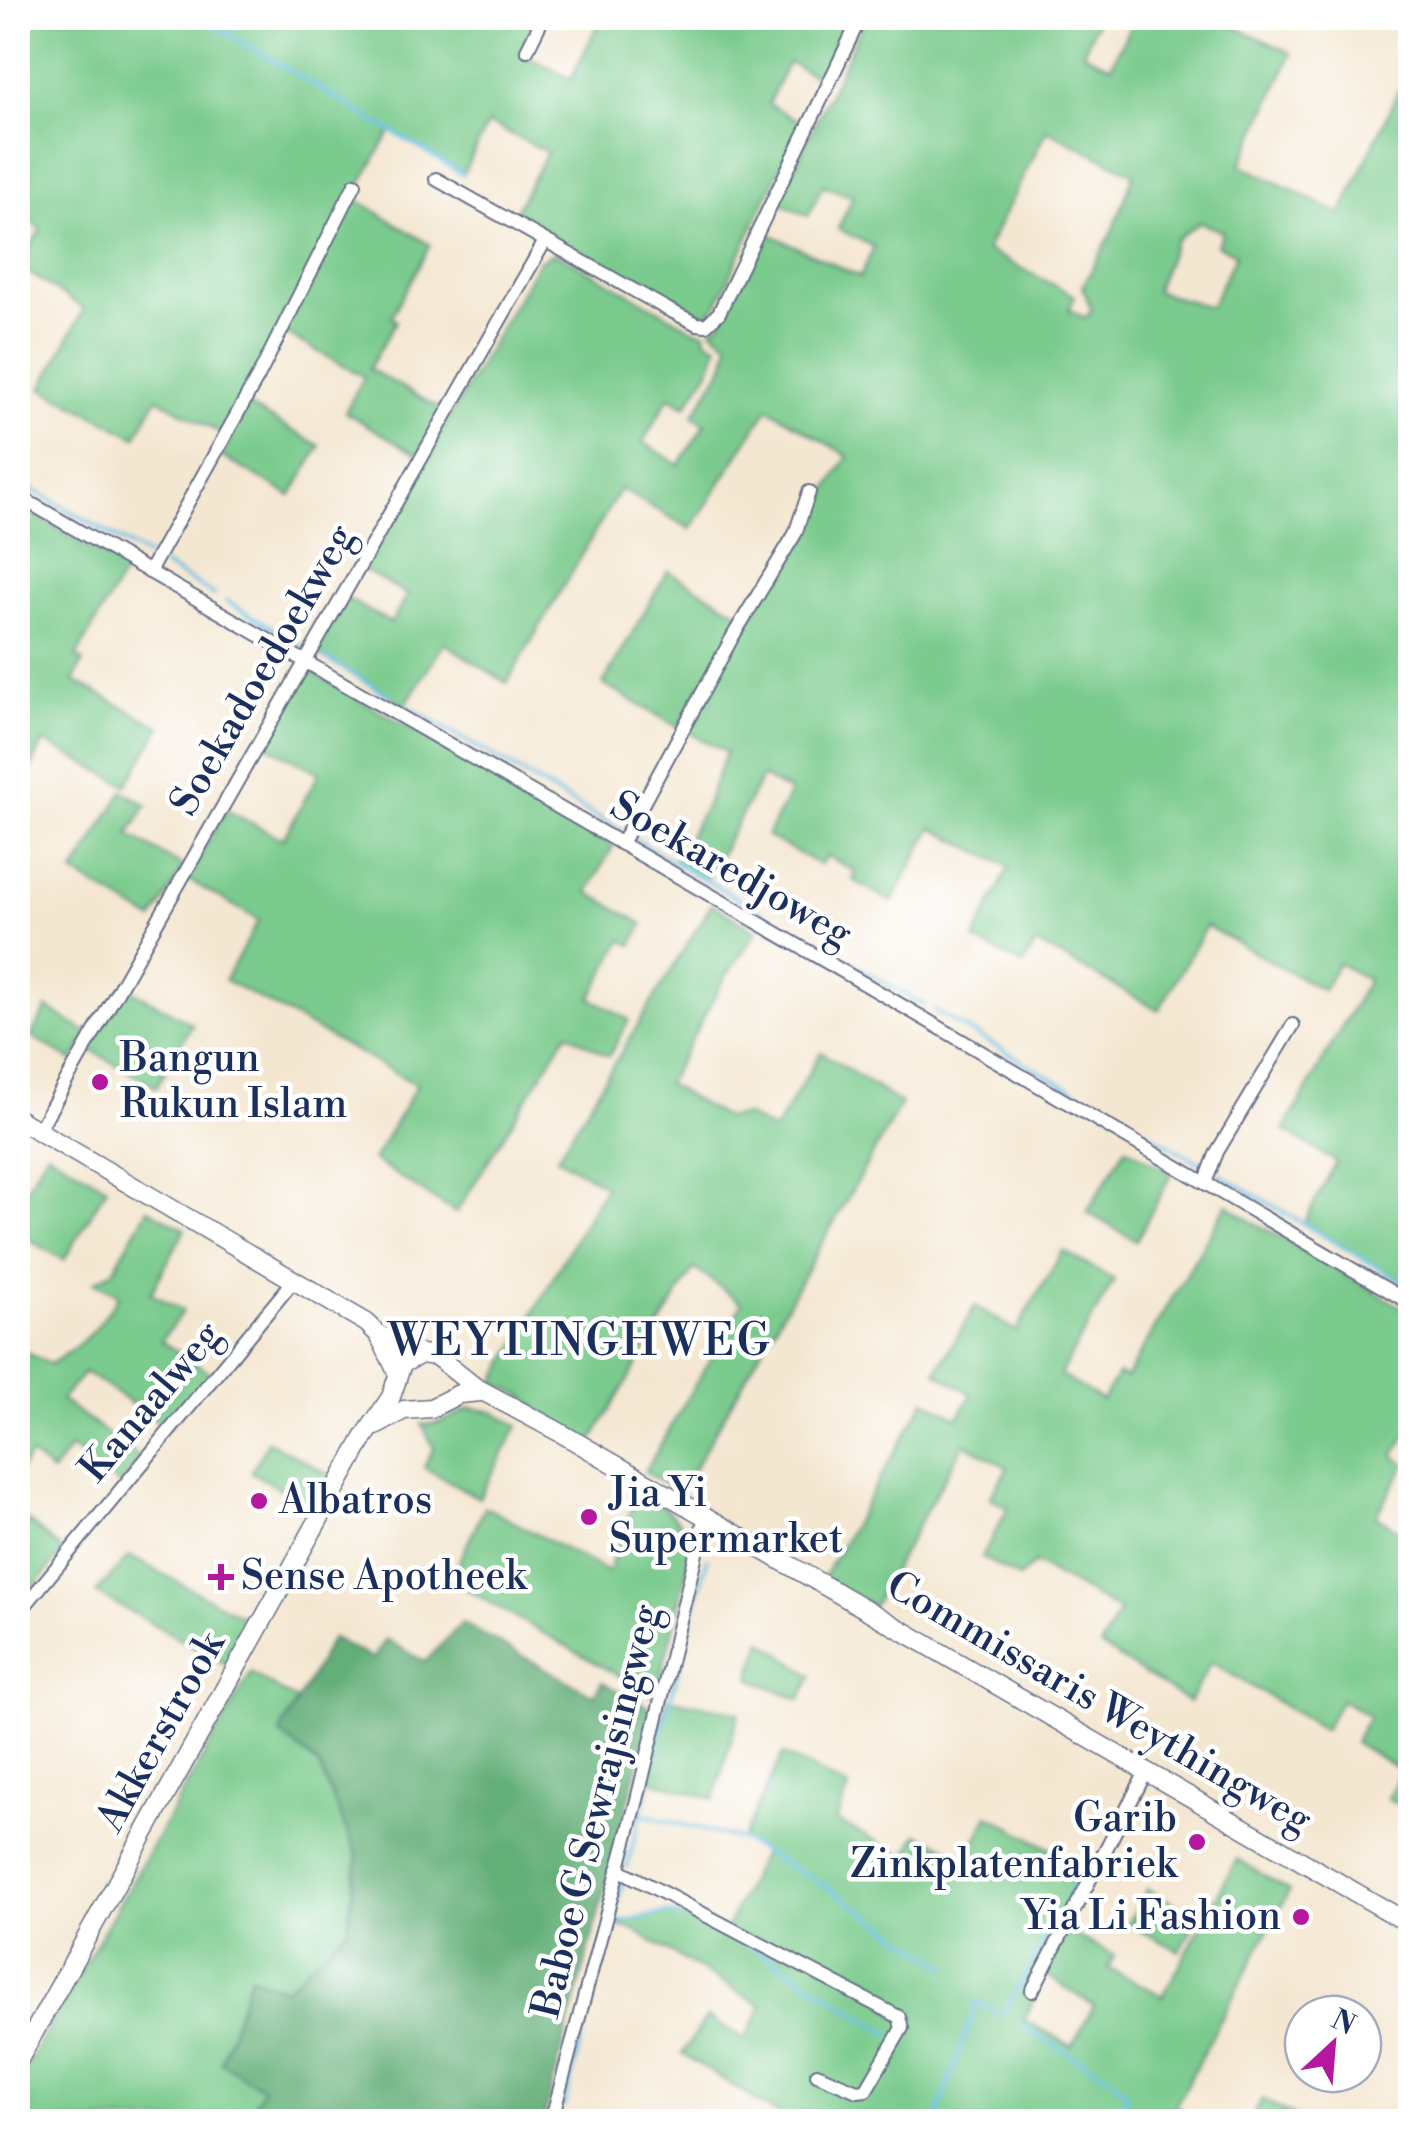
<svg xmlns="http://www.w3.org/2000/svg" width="1428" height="2139" font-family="'Libre Bodoni',serif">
<rect width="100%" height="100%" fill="#fff"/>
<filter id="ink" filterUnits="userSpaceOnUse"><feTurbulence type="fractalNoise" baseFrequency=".01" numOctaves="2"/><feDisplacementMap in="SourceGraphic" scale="20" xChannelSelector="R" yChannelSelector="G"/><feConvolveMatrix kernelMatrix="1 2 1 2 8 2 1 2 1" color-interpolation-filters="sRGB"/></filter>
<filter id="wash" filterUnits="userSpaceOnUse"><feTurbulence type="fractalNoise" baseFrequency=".0048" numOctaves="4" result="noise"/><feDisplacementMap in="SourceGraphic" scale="40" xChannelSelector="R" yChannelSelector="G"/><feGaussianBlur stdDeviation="2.25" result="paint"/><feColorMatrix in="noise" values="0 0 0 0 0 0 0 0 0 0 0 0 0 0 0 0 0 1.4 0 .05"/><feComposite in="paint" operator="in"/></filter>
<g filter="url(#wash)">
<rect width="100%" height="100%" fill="#f4e7d1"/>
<g fill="#7acb8d" stroke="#4a7d76" stroke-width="2.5" fill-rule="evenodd">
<path d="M 18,18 L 538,18 L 521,53 L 571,79 L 601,18 L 852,18 L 823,80 L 788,62 L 768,104 L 801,122 L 716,307 L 698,318 L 513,215 L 547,152 L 488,123 L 463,174 L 391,131 L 353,197 L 430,245 L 391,317 L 396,321 L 369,369 L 442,410 L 418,455 L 345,412 L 364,377 L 279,330 L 222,434 L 157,398 L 136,437 L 42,388 L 84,309 L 19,266 L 41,229 L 18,213 Z"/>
<path d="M 865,18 L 1098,18 L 1083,53 L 1111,66 L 1134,18 L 1216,18 L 1292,53 L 1241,165 L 1341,214 L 1398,92 L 1410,77 L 1410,908 L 1400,925 L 1410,932 L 1410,1287 L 1304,1223 L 1336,1162 L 1284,1130 L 1368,980 L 1338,963 L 1323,990 L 1206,926 L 1159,1010 L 1036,943 L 1023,965 L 974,940 L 1009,867 L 932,828 L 892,902 L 853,880 L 856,872 L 827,856 L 820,865 L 767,836 L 790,792 L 762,777 L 706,880 L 674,862 L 707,803 L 726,752 L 686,731 L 736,641 L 848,456 L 768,408 L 691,529 L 620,489 L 507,683 L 444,643 L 405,705 L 315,653 L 345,598 L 391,623 L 408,595 L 362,569 L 539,261 L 551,254 L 560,255 L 695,330 L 705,332 L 706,339 L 718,346 L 710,369 L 686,406 L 669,397 L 643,442 L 679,465 L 705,424 L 693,416 L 724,366 L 729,344 L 712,329 L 722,321 L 765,232 L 860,277 L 874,247 L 838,229 L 853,197 L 823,185 L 808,216 L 778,202 ZM 1047,130 L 1134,174 L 1115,226 L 1083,286 L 1091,310 L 1086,318 L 1069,310 L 1075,296 L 986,250 ZM 1200,222 L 1223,232 L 1217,245 L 1236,254 L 1210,307 L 1155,291 L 1176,239 Z"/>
<path d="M 248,406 L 320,446 L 291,496 L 221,456 Z"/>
<path d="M 23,509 L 127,567 L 76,657 L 83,661 L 74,681 L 161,727 L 127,785 L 44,742 L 26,778 L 18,780 L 18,519 Z"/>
<path d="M 668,571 L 742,614 L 678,727 L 603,684 Z"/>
<path d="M 309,674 L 316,674 L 613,846 L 588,892 L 643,924 L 632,945 L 622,940 L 591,998 L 629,1020 L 609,1056 L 567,1033 L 456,1213 L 373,1160 L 417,1085 L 225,980 L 259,920 L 187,879 L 226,810 L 283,839 L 319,773 L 265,744 L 304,676 Z"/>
<path d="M 123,791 L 147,805 L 129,835 L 184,867 L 153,920 L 74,873 Z"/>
<path d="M 712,904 L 757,931 L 724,979 L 667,1084 L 725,1118 L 747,1116 L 774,1131 L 821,1052 L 901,1104 L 680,1493 L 645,1472 L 742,1303 L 694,1268 L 591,1442 L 542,1413 L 522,1395 L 494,1383 L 605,1186 L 557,1157 Z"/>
<path d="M 126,987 L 192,1024 L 156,1087 L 89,1049 Z"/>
<path d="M 47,1008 L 88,1033 L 73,1061 L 31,1036 Z"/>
<path d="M 1126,1147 L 1172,1173 L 1136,1241 L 1087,1212 Z"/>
<path d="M 47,1152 L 107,1187 L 64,1260 L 18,1233 L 18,1203 Z"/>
<path d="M 1227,1204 L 1241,1215 L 1410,1312 L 1410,1428 L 1394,1456 L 1406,1464 L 1376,1516 L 1410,1537 L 1410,1810 L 1387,1798 L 1402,1771 L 1354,1742 L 1369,1716 L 1341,1700 L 1324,1730 L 1211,1662 L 1189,1702 L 1100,1646 L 1120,1611 L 1034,1563 L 1019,1578 L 982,1557 L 1008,1508 L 990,1497 L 1008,1468 L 964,1443 L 873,1606 L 823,1578 L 925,1400 L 958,1418 L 972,1394 L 936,1372 L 975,1306 L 1016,1331 L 1063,1251 L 1114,1280 L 1060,1375 L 1102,1400 L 1118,1374 L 1126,1378 Z"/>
<path d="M 148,1209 L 185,1229 L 151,1293 L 183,1311 L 161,1341 L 213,1374 L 167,1428 L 85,1372 L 61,1400 L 141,1459 L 120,1485 L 71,1447 L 52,1472 L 30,1455 L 18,1473 L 18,1348 L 50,1364 C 82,1346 100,1326 119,1295 L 94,1282 L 113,1271 Z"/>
<path d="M 472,1408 L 495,1412 L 518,1426 L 479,1498 L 424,1467 L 434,1448 L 422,1424 C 444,1426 453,1414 472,1408 Z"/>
<path d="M 268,1441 L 333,1477 L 315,1508 L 251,1472 Z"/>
<path d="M 655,1499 L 685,1527 L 694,1541 L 656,1697 L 450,1580 L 485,1507 L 608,1572 L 634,1502 Z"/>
<path d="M 18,1513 L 63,1551 L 18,1607 Z"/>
<path d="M 129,1556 L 253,1622 L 228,1665 L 96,1593 Z"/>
<path d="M 762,1640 L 812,1676 L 800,1700 L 750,1678 Z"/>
<path d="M 251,1673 L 297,1701 L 280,1733 L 319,1766 L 358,1857 L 347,1930 L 285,1989 L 250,1977 L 263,2088 L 245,2121 L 18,2122 L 18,2081 Z"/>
<path d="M 667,1698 L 739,1713 L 714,1799 L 646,1779 Z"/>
<path d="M 783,1754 L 849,1788 L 836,1821 L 906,1856 L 917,1834 L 967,1857 L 989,1815 L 1088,1870 L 1025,1992 L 1035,1997 L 1024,2020 L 1072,2046 L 1094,2006 L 1045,1974 L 1067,1932 L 1114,1955 L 1108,1968 L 1163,1996 L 1237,1859 L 1289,1891 L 1175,2106 L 1202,2122 L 783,2121 L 784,2118 L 682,2054 L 707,2017 L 745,2039 L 762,2006 L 633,1930 L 612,1923 L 666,1913 L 726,1929 L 763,1852 L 742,1840 Z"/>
<path d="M 1147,1889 L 1198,1917 L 1180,1951 L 1128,1924 Z"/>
<path d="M 1262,2099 L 1303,2121 L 1250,2121 Z"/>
</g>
<path fill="#63af78" stroke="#3f6f6b" stroke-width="2.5" d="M 462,1623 L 594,1695 L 602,1682 L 653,1709 L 543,2121 L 245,2121 L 263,2088 L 221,2062 L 250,1976 L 285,1989 L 347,1929 L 358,1857 L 319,1766 L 280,1733 L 332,1638 L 373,1659 L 386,1639 L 425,1662 Z"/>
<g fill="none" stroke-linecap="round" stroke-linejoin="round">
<g stroke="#68bfe5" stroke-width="4">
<path d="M 202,18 L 463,174"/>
<path d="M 18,481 L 148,556"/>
<path d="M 163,565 L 215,595"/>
<path d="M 226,601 L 303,646"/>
<path d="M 324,657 L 391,696"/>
<path d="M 405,705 L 621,831"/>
<path d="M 634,839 L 924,1005"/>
<path d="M 935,1011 L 1202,1164"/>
<path d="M 1219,1174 L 1406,1284"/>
<path d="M 641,1814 L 742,1840 L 826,1886 L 948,1967"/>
<path d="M 627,1867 L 707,1559"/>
<path d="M 612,1923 L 666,1913 L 710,1923"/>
<path d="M 749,1945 L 889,2033"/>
<path d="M 1023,2027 L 1113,2079 L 1127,2094 L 1117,2122"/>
<path d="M 564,2106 L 624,1879"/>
<path d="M 935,2122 L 977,2002 L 1002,2014 L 1008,2007 L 1076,1883"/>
</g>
</g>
</g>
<g filter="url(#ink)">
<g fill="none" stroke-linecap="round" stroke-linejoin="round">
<g stroke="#676f86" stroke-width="16">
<g id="street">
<path d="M 527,50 L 543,18"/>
<path d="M 436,179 L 667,309 L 697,324 L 706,325 L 719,313 L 860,18"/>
<path d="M 18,496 L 870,987 L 1410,1303"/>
<path d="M 149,572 L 259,375 L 355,184"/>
<path d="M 621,844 L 733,636 L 795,534 L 809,492"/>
<path d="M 38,1131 L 545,241"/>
<path d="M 1205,1183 L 1217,1152 L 1293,1025"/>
<path d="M 18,1614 L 295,1279"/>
<path d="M 618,1869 L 899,2017 L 902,2028 L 866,2090 L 857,2091 L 817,2074"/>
<path d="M 1032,1991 L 1147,1770"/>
<path d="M 553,2111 L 572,2122"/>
<path d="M 551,2122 L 637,1800 L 705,1516"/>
</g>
</g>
<g stroke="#676f86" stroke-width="21">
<g id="secondary">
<path d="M 18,1119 L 367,1323 L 379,1335 L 398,1374"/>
<path d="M 379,1335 L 421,1354 L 436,1356 L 475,1387 L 559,1432 L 1410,1924"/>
<path d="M 376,1426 L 404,1410 L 431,1408 L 459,1394 L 481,1392"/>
<path d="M 18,2061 L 365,1436 L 391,1397 L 402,1364 L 421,1354"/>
</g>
</g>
<use href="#street" stroke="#fff" stroke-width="12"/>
<use href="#secondary" stroke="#fff" stroke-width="18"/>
</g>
</g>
<g fill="#b5179e" stroke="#fff" stroke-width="4">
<circle cx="100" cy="1082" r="10"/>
<circle cx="259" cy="1501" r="10"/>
<circle cx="589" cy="1517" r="10"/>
<path d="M216 1562h10v10h10v10h-10v10h-10v-10h-10v-10h10z"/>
<circle cx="1197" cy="1842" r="10"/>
<circle cx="1301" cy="1917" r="10"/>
</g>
<g text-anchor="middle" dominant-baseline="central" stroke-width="9" stroke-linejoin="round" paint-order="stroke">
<g font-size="40" fill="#1b2f5e" stroke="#fff">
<text transform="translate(263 670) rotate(-60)">Soekadoedoekweg</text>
<text transform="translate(731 870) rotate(30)">Soekaredjoweg</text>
<text transform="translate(151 1402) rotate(-50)">Kanaalweg</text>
<text transform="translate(1099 1703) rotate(30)">Commissaris Weythingweg</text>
<text transform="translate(161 1732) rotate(-61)">Akkerstrook</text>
<text transform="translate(597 1811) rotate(-76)">Baboe G Sewrajsingweg</text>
</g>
<g font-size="40" fill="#1b2f5e" stroke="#fff" text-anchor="start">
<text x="120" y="1059">Bangun<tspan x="120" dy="46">Rukun Islam</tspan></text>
<text x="609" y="1494">Jia Yi<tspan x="609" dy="46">Supermarket</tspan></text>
<text x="279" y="1501">Albatros</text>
<text x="241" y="1577">Sense Apotheek</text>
<text x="1177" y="1819" text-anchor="end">Garib<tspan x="1177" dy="46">Zinkplatenfabriek</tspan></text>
<text x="1281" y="1917" text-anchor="end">Yia Li Fashion</text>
</g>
<g font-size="45" letter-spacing="2.5" fill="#1b2f5e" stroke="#fff">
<text x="580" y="1341">WEYTINGHWEG</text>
</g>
</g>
<rect width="1428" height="2139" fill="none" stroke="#fff" stroke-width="60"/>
<g transform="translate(1333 2044) rotate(26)"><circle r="48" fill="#ffffff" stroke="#a4acbf" stroke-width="2.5"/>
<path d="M0-8L18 38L0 25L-18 38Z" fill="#b5179e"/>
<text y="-15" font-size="28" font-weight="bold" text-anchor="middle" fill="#1b2f5e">N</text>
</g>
</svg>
